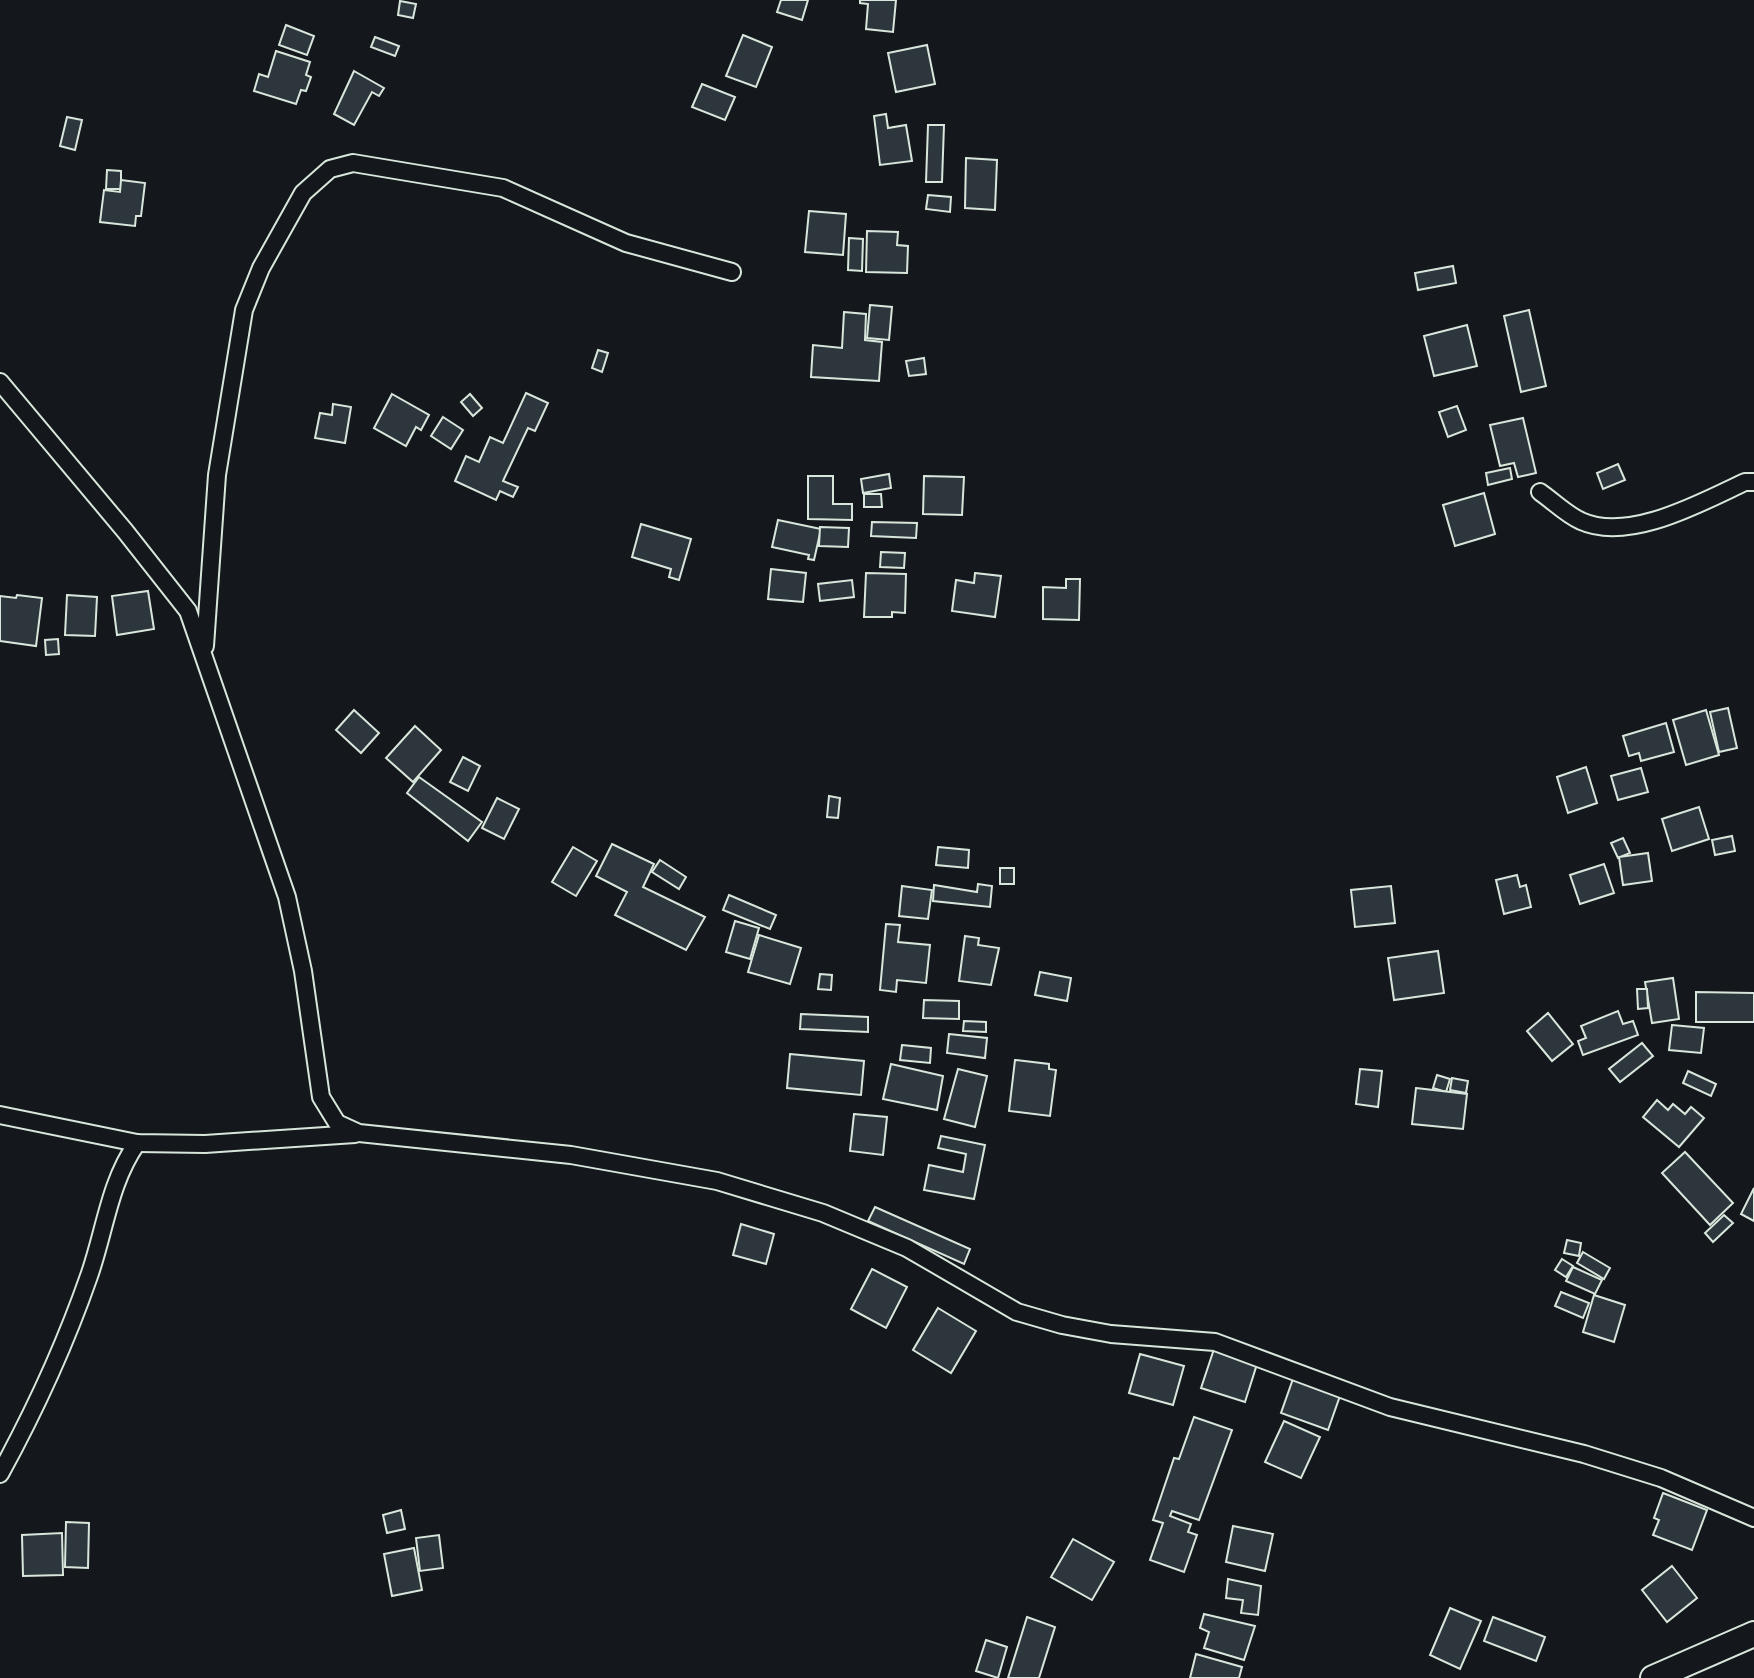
<svg xmlns="http://www.w3.org/2000/svg" width="1754" height="1678" font-family="'Archivo Narrow',sans-serif">
<rect width="100%" height="100%" fill="#14181c"/>
<g fill="#2c363c" stroke="#d8e6dc" stroke-width="2">
<path d="M 781,0 L 808,0 L 802,20 L 777,12 Z"/>
<path d="M 860,0 L 896,0 L 893,32 L 866,29 L 868,4 L 860,3 Z"/>
<path d="M 400,1 L 416,4 L 413,18 L 398,15 Z"/>
<path d="M 286,25 L 314,36 L 307,55 L 279,45 Z"/>
<path d="M 743,35 L 772,47 L 756,87 L 726,76 Z"/>
<path d="M 375,37 L 399,46 L 395,56 L 371,47 Z"/>
<path d="M 927,45 L 935,84 L 896,92 L 888,53 Z"/>
<path d="M 276,51 L 310,62 L 306,75 L 311,77 L 306,91 L 301,90 L 296,104 L 254,91 L 259,74 L 268,77 Z"/>
<path d="M 354,71 L 384,88 L 379,96 L 372,92 L 354,125 L 334,114 Z"/>
<path d="M 702,84 L 735,97 L 725,120 L 692,107 Z"/>
<path d="M 886,114 L 888,128 L 906,125 L 912,161 L 880,165 L 874,116 Z"/>
<path d="M 67,117 L 82,120 L 75,150 L 60,146 Z"/>
<path d="M 928,125 L 944,125 L 942,182 L 926,182 Z"/>
<path d="M 966,158 L 997,160 L 995,210 L 965,208 Z"/>
<path d="M 107,170 L 121,171 L 121,189 L 106,189 Z"/>
<path d="M 121,180 L 145,183 L 141,216 L 136,216 L 135,226 L 100,222 L 104,190 L 120,192 Z"/>
<path d="M 928,195 L 951,197 L 950,212 L 926,209 Z"/>
<path d="M 809,211 L 846,214 L 843,255 L 805,252 Z"/>
<path d="M 867,231 L 898,232 L 897,245 L 908,246 L 907,273 L 866,272 Z"/>
<path d="M 849,238 L 863,239 L 862,271 L 848,270 Z"/>
<path d="M 1453,266 L 1456,283 L 1418,290 L 1415,273 Z"/>
<path d="M 870,305 L 892,307 L 889,340 L 867,338 Z"/>
<path d="M 1529,310 L 1546,386 L 1521,392 L 1504,316 Z"/>
<path d="M 844,312 L 866,314 L 865,340 L 882,342 L 879,381 L 811,377 L 813,345 L 842,348 Z"/>
<path d="M 1467,325 L 1477,366 L 1434,376 L 1424,336 Z"/>
<path d="M 598,350 L 608,353 L 602,372 L 592,368 Z"/>
<path d="M 924,358 L 926,374 L 909,376 L 906,361 Z"/>
<path d="M 526,393 L 548,403 L 535,431 L 528,428 L 503,481 L 518,487 L 513,497 L 500,491 L 496,500 L 455,481 L 466,456 L 479,462 L 490,437 L 503,443 Z"/>
<path d="M 392,394 L 429,415 L 421,430 L 416,427 L 406,446 L 374,428 Z"/>
<path d="M 470,394 L 482,408 L 473,416 L 461,402 Z"/>
<path d="M 333,404 L 351,407 L 345,443 L 315,438 L 320,413 L 332,415 Z"/>
<path d="M 1457,406 L 1466,430 L 1448,437 L 1439,412 Z"/>
<path d="M 443,417 L 463,430 L 451,449 L 431,436 Z"/>
<path d="M 1523,418 L 1536,473 L 1518,477 L 1514,463 L 1500,466 L 1490,425 Z"/>
<path d="M 1618,464 L 1625,480 L 1603,489 L 1597,473 Z"/>
<path d="M 1510,468 L 1512,479 L 1488,485 L 1486,473 Z"/>
<path d="M 889,474 L 891,488 L 863,493 L 861,479 Z"/>
<path d="M 808,476 L 833,476 L 833,504 L 852,504 L 852,520 L 808,519 Z"/>
<path d="M 924,476 L 964,477 L 962,515 L 923,514 Z"/>
<path d="M 1484,493 L 1495,534 L 1455,546 L 1443,505 Z"/>
<path d="M 864,494 L 881,494 L 882,507 L 864,507 Z"/>
<path d="M 778,520 L 821,529 L 814,560 L 808,559 L 809,555 L 772,547 Z"/>
<path d="M 872,522 L 917,523 L 916,538 L 871,536 Z"/>
<path d="M 641,524 L 691,539 L 679,580 L 669,577 L 671,569 L 632,557 Z"/>
<path d="M 820,527 L 849,528 L 848,547 L 819,546 Z"/>
<path d="M 881,552 L 905,553 L 904,568 L 880,567 Z"/>
<path d="M 771,569 L 806,573 L 803,602 L 768,599 Z"/>
<path d="M 866,573 L 906,574 L 905,613 L 892,612 L 892,617 L 864,617 Z"/>
<path d="M 975,573 L 1001,576 L 995,617 L 952,611 L 956,580 L 974,583 Z"/>
<path d="M 1066,579 L 1080,579 L 1079,620 L 1043,619 L 1043,587 L 1066,588 Z"/>
<path d="M 852,580 L 854,597 L 820,601 L 818,584 Z"/>
<path d="M 148,591 L 154,629 L 117,635 L 112,596 Z"/>
<path d="M 17,595 L 42,598 L 36,646 L 0,641 L 0,596 L 16,598 Z"/>
<path d="M 67,595 L 97,597 L 95,636 L 65,635 Z"/>
<path d="M 58,639 L 59,654 L 46,655 L 45,640 Z"/>
<path d="M 1728,708 L 1737,748 L 1719,752 L 1710,712 Z"/>
<path d="M 354,710 L 379,733 L 361,753 L 336,730 Z"/>
<path d="M 1706,710 L 1719,755 L 1686,765 L 1673,720 Z"/>
<path d="M 1666,723 L 1674,752 L 1641,761 L 1639,753 L 1629,756 L 1623,736 Z"/>
<path d="M 415,726 L 441,750 L 413,782 L 386,758 Z"/>
<path d="M 463,757 L 480,766 L 468,791 L 450,782 Z"/>
<path d="M 1586,767 L 1597,803 L 1568,813 L 1557,777 Z"/>
<path d="M 1641,768 L 1648,792 L 1618,800 L 1611,776 Z"/>
<path d="M 419,777 L 482,822 L 468,841 L 407,793 Z"/>
<path d="M 829,796 L 840,798 L 838,818 L 827,817 Z"/>
<path d="M 497,798 L 519,809 L 504,839 L 482,828 Z"/>
<path d="M 1699,807 L 1709,839 L 1672,851 L 1662,819 Z"/>
<path d="M 1732,836 L 1735,851 L 1715,855 L 1712,840 Z"/>
<path d="M 1623,838 L 1630,853 L 1618,858 L 1611,843 Z"/>
<path d="M 612,844 L 654,864 L 643,887 L 705,917 L 686,950 L 615,915 L 627,892 L 596,876 Z"/>
<path d="M 573,847 L 597,861 L 576,896 L 552,882 Z"/>
<path d="M 938,847 L 969,850 L 968,868 L 936,865 Z"/>
<path d="M 1648,853 L 1652,881 L 1623,885 L 1619,857 Z"/>
<path d="M 660,860 L 686,877 L 679,889 L 652,872 Z"/>
<path d="M 1604,864 L 1614,893 L 1580,904 L 1570,875 Z"/>
<rect x="1000" y="868" width="14" height="16"/>
<path d="M 1517,875 L 1520,887 L 1526,885 L 1531,907 L 1504,914 L 1496,880 Z"/>
<path d="M 978,884 L 992,886 L 990,907 L 933,901 L 934,885 L 977,892 Z"/>
<path d="M 902,886 L 932,890 L 928,919 L 899,916 Z"/>
<path d="M 1391,886 L 1395,923 L 1355,927 L 1351,890 Z"/>
<path d="M 729,895 L 776,915 L 770,929 L 723,910 Z"/>
<path d="M 735,921 L 759,928 L 750,959 L 726,952 Z"/>
<path d="M 886,924 L 900,925 L 898,942 L 930,945 L 926,983 L 897,980 L 896,992 L 880,990 Z"/>
<path d="M 759,935 L 801,948 L 790,984 L 748,972 Z"/>
<path d="M 965,936 L 979,938 L 978,945 L 999,948 L 991,985 L 959,981 Z"/>
<path d="M 1438,951 L 1444,993 L 1394,1000 L 1388,958 Z"/>
<path d="M 1040,972 L 1071,978 L 1067,1001 L 1035,995 Z"/>
<path d="M 820,974 L 832,975 L 831,990 L 818,989 Z"/>
<path d="M 1673,978 L 1679,1019 L 1652,1023 L 1645,982 Z"/>
<path d="M 1637,989 L 1647,989 L 1648,1008 L 1638,1009 Z"/>
<path d="M 1696,992 L 1754,993 L 1754,1022 L 1696,1022 Z"/>
<path d="M 924,1000 L 959,1001 L 959,1019 L 923,1018 Z"/>
<path d="M 1618,1011 L 1623,1024 L 1633,1021 L 1638,1035 L 1583,1055 L 1578,1041 L 1586,1038 L 1581,1026 Z"/>
<path d="M 1548,1013 L 1573,1044 L 1552,1061 L 1527,1031 Z"/>
<path d="M 801,1014 L 868,1017 L 868,1032 L 800,1029 Z"/>
<path d="M 964,1021 L 986,1022 L 986,1032 L 963,1031 Z"/>
<path d="M 1672,1025 L 1704,1028 L 1701,1053 L 1669,1050 Z"/>
<path d="M 949,1034 L 987,1038 L 985,1058 L 947,1053 Z"/>
<path d="M 1642,1043 L 1653,1056 L 1620,1082 L 1609,1069 Z"/>
<path d="M 902,1045 L 931,1048 L 930,1063 L 900,1060 Z"/>
<path d="M 790,1054 L 864,1061 L 861,1095 L 787,1088 Z"/>
<path d="M 1015,1060 L 1049,1064 L 1049,1069 L 1056,1070 L 1050,1116 L 1009,1111 Z"/>
<path d="M 891,1064 L 943,1076 L 937,1110 L 883,1099 Z"/>
<path d="M 958,1069 L 987,1076 L 975,1127 L 944,1119 Z"/>
<path d="M 1360,1069 L 1382,1071 L 1378,1107 L 1356,1104 Z"/>
<path d="M 1688,1071 L 1716,1084 L 1711,1096 L 1683,1083 Z"/>
<path d="M 1437,1075 L 1450,1079 L 1446,1092 L 1433,1088 Z"/>
<path d="M 1452,1078 L 1468,1081 L 1466,1093 L 1450,1090 Z"/>
<path d="M 1416,1088 L 1467,1094 L 1463,1129 L 1412,1124 Z"/>
<path d="M 1657,1100 L 1668,1110 L 1673,1104 L 1685,1114 L 1691,1107 L 1704,1118 L 1679,1147 L 1643,1117 Z"/>
<path d="M 854,1114 L 887,1117 L 883,1155 L 850,1151 Z"/>
<path d="M 941,1136 L 985,1145 L 974,1199 L 924,1190 L 929,1165 L 963,1172 L 966,1154 L 938,1148 Z"/>
<path d="M 1685,1152 L 1733,1203 L 1710,1225 L 1662,1173 Z"/>
<path d="M 1754,1188 L 1754,1221 L 1741,1214 Z"/>
<path d="M 875,1207 L 970,1249 L 964,1264 L 868,1221 Z"/>
<path d="M 1724,1215 L 1733,1223 L 1713,1242 L 1705,1233 Z"/>
<path d="M 741,1224 L 774,1234 L 766,1264 L 733,1255 Z"/>
<path d="M 1567,1240 L 1581,1243 L 1579,1256 L 1564,1253 Z"/>
<path d="M 1583,1252 L 1610,1268 L 1604,1279 L 1577,1263 Z"/>
<path d="M 1562,1259 L 1573,1266 L 1566,1277 L 1555,1270 Z"/>
<path d="M 1573,1267 L 1602,1280 L 1595,1294 L 1566,1281 Z"/>
<path d="M 872,1269 L 907,1287 L 886,1328 L 851,1309 Z"/>
<path d="M 1561,1292 L 1589,1303 L 1583,1318 L 1555,1306 Z"/>
<path d="M 1594,1295 L 1625,1305 L 1614,1342 L 1583,1332 Z"/>
<path d="M 938,1308 L 976,1331 L 951,1373 L 913,1350 Z"/>
<path d="M 1214,1349 L 1257,1364 L 1245,1402 L 1201,1388 Z"/>
<path d="M 1140,1354 L 1184,1366 L 1173,1405 L 1129,1393 Z"/>
<path d="M 1294,1376 L 1341,1393 L 1328,1430 L 1281,1413 Z"/>
<path d="M 1194,1417 L 1232,1430 L 1199,1520 L 1172,1511 L 1170,1516 L 1191,1524 L 1188,1532 L 1197,1535 L 1184,1572 L 1150,1560 L 1163,1523 L 1153,1520 L 1174,1458 L 1179,1459 Z"/>
<path d="M 1284,1421 L 1320,1437 L 1301,1478 L 1265,1462 Z"/>
<path d="M 1663,1493 L 1707,1510 L 1692,1550 L 1653,1535 L 1659,1520 L 1654,1518 Z"/>
<path d="M 401,1510 L 405,1529 L 387,1533 L 383,1515 Z"/>
<path d="M 66,1522 L 89,1523 L 88,1568 L 65,1567 Z"/>
<path d="M 1233,1526 L 1273,1534 L 1265,1571 L 1226,1562 Z"/>
<path d="M 62,1533 L 63,1575 L 23,1576 L 22,1535 Z"/>
<path d="M 439,1535 L 443,1568 L 420,1571 L 416,1538 Z"/>
<path d="M 1073,1539 L 1114,1562 L 1092,1600 L 1051,1577 Z"/>
<path d="M 414,1548 L 422,1590 L 392,1596 L 384,1554 Z"/>
<path d="M 1672,1566 L 1697,1598 L 1667,1622 L 1642,1590 Z"/>
<path d="M 1228,1579 L 1261,1586 L 1258,1615 L 1241,1613 L 1243,1600 L 1226,1598 Z"/>
<path d="M 1450,1608 L 1481,1621 L 1460,1669 L 1430,1655 Z"/>
<path d="M 1204,1614 L 1255,1626 L 1244,1660 L 1204,1648 L 1209,1632 L 1200,1628 Z"/>
<path d="M 1027,1617 L 1055,1627 L 1039,1678 L 1008,1678 Z"/>
<path d="M 1493,1617 L 1545,1637 L 1536,1661 L 1484,1641 Z"/>
<path d="M 986,1640 L 1007,1647 L 998,1678 L 976,1671 Z"/>
<path d="M 1196,1654 L 1242,1667 L 1239,1678 L 1190,1678 Z"/>
</g>
<g fill="none" stroke-linecap="round" stroke-linejoin="round">
<g stroke="#d8e6dc" stroke-width="20">
<g id="street">
<path d="M 0,382 L 125,531 L 188,611 L 287,897 L 303,971 L 321,1097 L 337,1123 L 359,1133 L 571,1155 L 717,1181 L 823,1213 L 907,1248 L 1017,1312 L 1062,1325 L 1111,1334 L 1215,1342 L 1390,1407 L 1584,1454 L 1661,1478 L 1754,1518"/>
<path d="M 1540,492 C 1553,501 1567,515 1581,521 C 1629,543 1702,502 1745,482 L 1754,482"/>
<path d="M 205,646 L 217,475 L 244,310 L 261,268 L 303,193 L 330,169 L 353,163 L 503,188 L 626,243 L 732,272"/>
<path d="M 0,1115 L 137,1143 L 205,1144 L 355,1134"/>
<path d="M 0,1474 C 35,1410 65,1345 89,1276 C 105,1231 109,1183 137,1143"/>
</g>
</g>
<g stroke="#d8e6dc" stroke-width="28">
<path id="secondary" d="M 1653,1678 L 1754,1634"/>
</g>
<use href="#street" stroke="#14181c" stroke-width="16"/>
<use href="#secondary" stroke="#14181c" stroke-width="24"/>
</g>
</svg>
